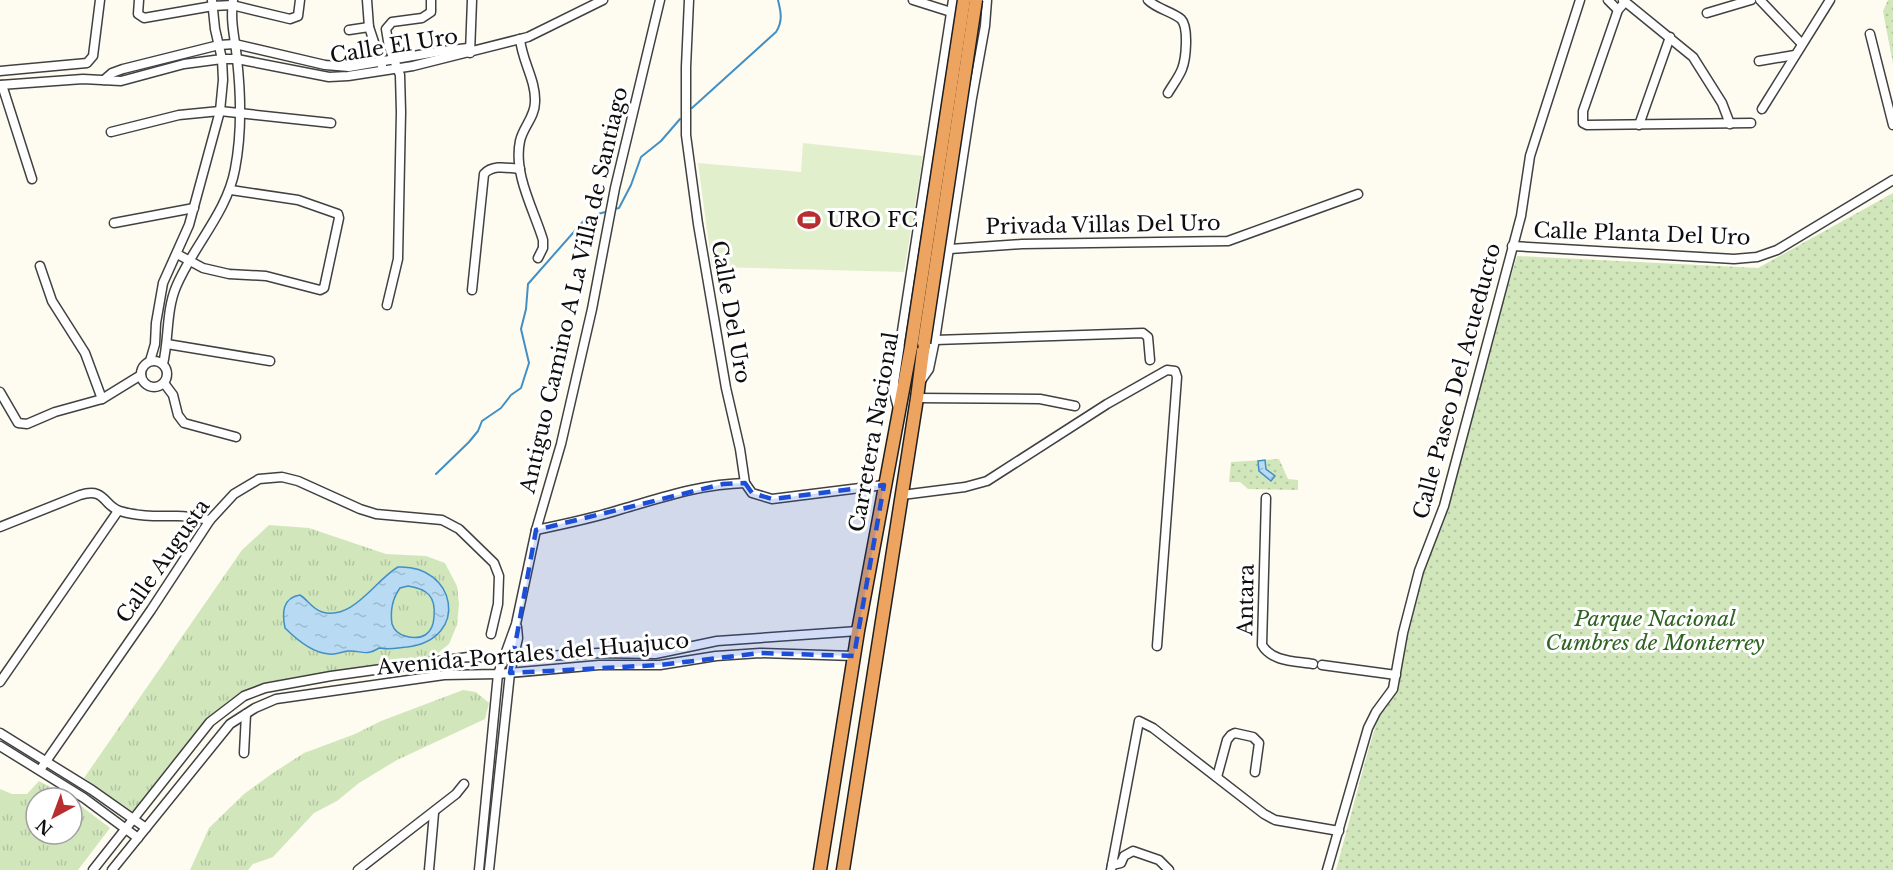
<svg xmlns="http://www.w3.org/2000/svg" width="1893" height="870" font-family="'Libre Baskerville',serif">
<defs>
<pattern id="grass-tufts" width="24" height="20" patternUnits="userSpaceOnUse" patternTransform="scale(1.5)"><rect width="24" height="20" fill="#d1e7bb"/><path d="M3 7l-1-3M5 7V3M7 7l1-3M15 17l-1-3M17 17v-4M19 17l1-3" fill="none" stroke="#b2c5a0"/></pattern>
<pattern id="park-dots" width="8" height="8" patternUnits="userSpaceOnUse" patternTransform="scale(1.5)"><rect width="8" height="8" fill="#d1e7bb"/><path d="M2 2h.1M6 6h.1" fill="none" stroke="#b2c5a0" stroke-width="1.8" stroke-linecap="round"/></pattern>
<pattern id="water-ripples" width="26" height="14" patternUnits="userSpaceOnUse" patternTransform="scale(1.5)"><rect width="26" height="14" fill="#b8dbf3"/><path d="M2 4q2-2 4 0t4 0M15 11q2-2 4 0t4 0" fill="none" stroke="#9dbbcf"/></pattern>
</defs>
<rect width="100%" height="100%" fill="#fefcf1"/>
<g fill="url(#grass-tufts)">
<path d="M 269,525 L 309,528 L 386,554 L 426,556 L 445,563 L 457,586 L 459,604 L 457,625 L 449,644 L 432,658 L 295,677 L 251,688 L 228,701 L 215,713 L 136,810 L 132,811 L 84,778 L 242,550 Z"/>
<path d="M 463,690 L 476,692 L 489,703 L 485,719 L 397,760 L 359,783 L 337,801 L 314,813 L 273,857 L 253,864 L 248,870 L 190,870 L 209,828 L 244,794 L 273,773 L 304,753 L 355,734 L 381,721 Z"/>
<path d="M 39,781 L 71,798 L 36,798 L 36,834 L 72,834 L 72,799 L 110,828 L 78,870 L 0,870 L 0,789 L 12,794 L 27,794 Z"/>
</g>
<g fill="url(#park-dots)">
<path d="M 1888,0 L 1893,0 L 1893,64 L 1883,11 Z"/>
<path d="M 1893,193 L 1893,870 L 1336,870 L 1368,751 L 1517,256 L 1758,268 Z"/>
<path d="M 1279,459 L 1288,479 L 1298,480 L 1298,490 L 1248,489 L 1240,482 L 1229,482 L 1231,462 Z"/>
</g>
<path fill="#e2efcd" d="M 803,143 L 923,156 L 904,272 L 712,267 L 698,163 L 801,172 Z"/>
<g fill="url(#water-ripples)" stroke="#428fc6" stroke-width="1.5" fill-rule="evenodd">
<path d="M 1265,460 L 1266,469 L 1275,476 L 1271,481 L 1259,471 L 1258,461 Z"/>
<path d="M 398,567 C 456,564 471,639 407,647 C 397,648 389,650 379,648 C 365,657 361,650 348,651 C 341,652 336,655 329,654 C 313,653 296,639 285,628 C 282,613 282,598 300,595 C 308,600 312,609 322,612 C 353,621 375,580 398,567 ZM 408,586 C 428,589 436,597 434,617 C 433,634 422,641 405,636 C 398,634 394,630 392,624 C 390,610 392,599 400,588 Z"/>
</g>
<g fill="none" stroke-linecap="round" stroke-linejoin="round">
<g stroke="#428fc6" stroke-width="2">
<path d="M 692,108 L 776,32 C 783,21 781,12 778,0"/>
<path d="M 614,209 L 619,208 L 631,185 L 641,157 L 661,141 L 680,119"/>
<path d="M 436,474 L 469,442 L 478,431 L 482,421 L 501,408 L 511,395 L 521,388 L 529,363 L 521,329 L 526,309 L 528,284 L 587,217 L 609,211"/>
</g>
<g stroke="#414141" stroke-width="11">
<g id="minor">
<path d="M 139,0 L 138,14 L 144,18 L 213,6 L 232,5 L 290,19 L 298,16 L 300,0"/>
<path d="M 367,0 L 369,27 L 382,66"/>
<path d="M 689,0 L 686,67 L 686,135 L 698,224 L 726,388 L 740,449 L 745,483 L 752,493 L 772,499 L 884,485"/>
<path d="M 913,0 L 951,12"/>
<path d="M 1148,0 C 1157,9 1171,11 1181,19 C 1189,27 1186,59 1182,69 C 1179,77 1172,86 1168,93"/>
<path d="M 1608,0 L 1618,10"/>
<path d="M 1623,0 L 1693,57 L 1722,103 L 1730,124"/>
<path d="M 1760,0 L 1801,43"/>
<path d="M 1625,2 L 1618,10 L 1583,111 L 1583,123 L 1587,125 L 1751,123"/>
<path d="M 1707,13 L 1751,0"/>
<path d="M 349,30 L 369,27"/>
<path d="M 1870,34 L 1893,125"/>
<path d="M 520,39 C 522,61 536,80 535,102 C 535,117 523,127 520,141 C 513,174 534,210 543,240 L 543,248 L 538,258"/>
<path d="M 470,53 L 472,0"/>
<path d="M 1759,61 L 1795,55"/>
<path d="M 0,71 L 87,63 L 93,56 L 100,0"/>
<path d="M 104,80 L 112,73 L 123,69 L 219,45 L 235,44 L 325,65 L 349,67 L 442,51 L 468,48"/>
<path d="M 0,85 L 83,79 L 121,81 L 184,64 L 222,59 L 237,59 L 329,77 L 348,76 L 413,66 L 528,37 L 603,0"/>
<path d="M 2,85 L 32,179"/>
<path d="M 1762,109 L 1830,0"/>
<path d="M 1639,125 L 1670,37"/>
<path d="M 111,132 L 179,115 L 220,111 L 331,123"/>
<path d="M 114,223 L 194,208"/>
<path d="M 1512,246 L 1734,259 L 1757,257 L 1777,250 L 1893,180"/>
<path d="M 950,249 L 1022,244 L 1228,241 L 1358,194"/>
<path d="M 177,254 L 203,268 L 229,274 L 266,276 L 320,290 L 324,288 L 339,218 L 338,214 L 298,200 L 231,190"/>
<path d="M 40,266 L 52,301 L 85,353 L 102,399"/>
<path d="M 472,290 L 484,174 C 493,164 508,168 520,169"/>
<path d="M 387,305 L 398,259 L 401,112 L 400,75 L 389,47 L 386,29 L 392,22 L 422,18 L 431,12 L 431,0"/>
<path d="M 935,340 L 1143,333 L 1148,337 L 1150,360"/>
<path d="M 167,344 L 270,361"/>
<circle cx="154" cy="374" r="13"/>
<path d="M 150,361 L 155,344 L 156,323 L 163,283 L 189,225 L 220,111 L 223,80 L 222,59 L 215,29 L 212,0"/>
<path d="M 163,364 C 169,339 166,311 176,287 C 193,246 227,213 235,169 C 242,133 241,95 237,59 C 235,37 230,23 233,0"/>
<path d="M 920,382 L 929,369 L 935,340 L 972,98 L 985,26 L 987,0"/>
<path d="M 164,383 L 173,395 L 178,415 L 184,423 L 236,437"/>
<path d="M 0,392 L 18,423 L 27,424 L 55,412 L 102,399 L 141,375"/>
<path d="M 917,398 L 1040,399 L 1075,406"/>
<path d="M 898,408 L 894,393 L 894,383 L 953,0"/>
<path d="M 902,495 L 965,487 L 987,481 L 1107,404 L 1167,370 L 1175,371 L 1177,377 L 1157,646"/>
<path d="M 1266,498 L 1262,645 C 1272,662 1295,661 1313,664"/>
<path d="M 0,527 L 80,495 C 106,487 103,506 120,511 C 139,517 158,516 177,516 C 188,516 199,518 210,520"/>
<path d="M 536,530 C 565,524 594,518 622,509 C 664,497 702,484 745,483"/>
<path d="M 1322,665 L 1396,675"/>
<path d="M 0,682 L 118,511"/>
<path d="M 0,733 L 92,790 L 146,828"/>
<path d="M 0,746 L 84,798 L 138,838"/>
<path d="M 244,753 L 246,714"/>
<path d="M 40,770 L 151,610 L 210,520 L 234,494 L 259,479 L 282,477 L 298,481 L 360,509 L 376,514 L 442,520 L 459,529 L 494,563 L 499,576 L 498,604 L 491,634"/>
<path d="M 1217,777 L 1227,740 L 1231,735 L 1235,733 L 1253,737 L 1259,743 L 1255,772"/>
<path d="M 1112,865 L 1121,863 L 1124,856 L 1133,851 L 1159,860 L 1169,870"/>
<path d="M 93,870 L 210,722 L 244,696 L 265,688 L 331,676 L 468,657 L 512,658 L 598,653 L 655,654 L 717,641 L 858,631"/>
<path d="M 112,870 L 230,724 L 255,708 L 276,699 L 444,675 L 498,674 L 599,665 L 660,665 L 716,656 L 760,653 L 854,656"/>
<path d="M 358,870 L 456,794 L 464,784"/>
<path d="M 429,870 L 434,813"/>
<path d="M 479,870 L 498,674 L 516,624 L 536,530 L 561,444 L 592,309 L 615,188 L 660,0"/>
<path d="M 489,870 L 510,673 L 518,638 L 517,627"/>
<path d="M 1111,870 L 1139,721 L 1153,728 L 1264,814 L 1275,820 L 1339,831"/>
<path d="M 1327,870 L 1368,728 L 1376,712 L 1393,689 L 1403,633 L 1419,571 L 1444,506 L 1521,216 L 1530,156 L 1580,0"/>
</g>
</g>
<g stroke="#1f1f1f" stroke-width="15">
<g id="highway">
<path d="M 820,870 L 858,631 L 911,347"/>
<path d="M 843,870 L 917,398 L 924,343"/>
</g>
</g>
<use href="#minor" stroke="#fff" stroke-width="8"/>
<use href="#highway" stroke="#eda460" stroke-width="12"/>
<g stroke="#1f1f1f" stroke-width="15" stroke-linecap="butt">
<g id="highway-bridge">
<path d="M 924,343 L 976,0"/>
<path d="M 911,347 L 964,0"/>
</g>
</g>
<use href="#highway-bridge" stroke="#eda460" stroke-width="12"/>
</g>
<path fill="#1d4ed8" fill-opacity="0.2" stroke="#1d4ed8" stroke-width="4.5" stroke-dasharray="12 8" stroke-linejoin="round" d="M 745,483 L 752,493 L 772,499 L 884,485 L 854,656 L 760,653 L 660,665 L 510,673 L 536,530 L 723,484 Z"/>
<defs>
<g id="stadium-bare" transform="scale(1.8)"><path d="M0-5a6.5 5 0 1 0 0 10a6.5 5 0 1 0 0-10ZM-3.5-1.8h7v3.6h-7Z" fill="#b82d30" stroke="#fff" stroke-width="2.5" paint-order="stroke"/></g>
</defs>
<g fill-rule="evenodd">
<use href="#stadium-bare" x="809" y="220"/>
</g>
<g text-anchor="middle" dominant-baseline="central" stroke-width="6" stroke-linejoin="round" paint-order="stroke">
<g font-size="21" fill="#0e0e0e" stroke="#fff">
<text transform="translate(394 46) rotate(-9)">Calle El Uro</text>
<text transform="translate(1103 225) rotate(-1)">Privada Villas Del Uro</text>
<text transform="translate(1642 234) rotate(2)">Calle Planta Del Uro</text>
<text transform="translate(574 290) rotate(-77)">Antiguo Camino A La Villa de Santiago</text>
<text transform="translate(731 312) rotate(80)">Calle Del Uro</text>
<text transform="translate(1457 381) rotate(-75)">Calle Paseo Del Acueducto</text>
<text transform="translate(874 432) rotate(-80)">Carretera Nacional</text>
<text transform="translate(163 561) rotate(-55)">Calle Augusta</text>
<text transform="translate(1246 600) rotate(-89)">Antara</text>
<text transform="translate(533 654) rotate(-5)">Avenida Portales del Huajuco</text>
</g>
<g font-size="21" fill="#0e0e0e" stroke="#fff" text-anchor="start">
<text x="827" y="220">URO FC</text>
</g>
<g font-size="21" font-style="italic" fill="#2e6322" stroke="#fff">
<text x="1655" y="619">Parque Nacional<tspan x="1655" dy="24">Cumbres de Monterrey</tspan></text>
</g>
</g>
<g transform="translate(54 816) rotate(221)"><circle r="28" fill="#ffffff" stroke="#9f9f9f" stroke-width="1.5"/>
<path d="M0-4.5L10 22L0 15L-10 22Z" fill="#b82d30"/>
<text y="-9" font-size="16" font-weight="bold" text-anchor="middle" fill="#0e0e0e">N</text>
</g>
</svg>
